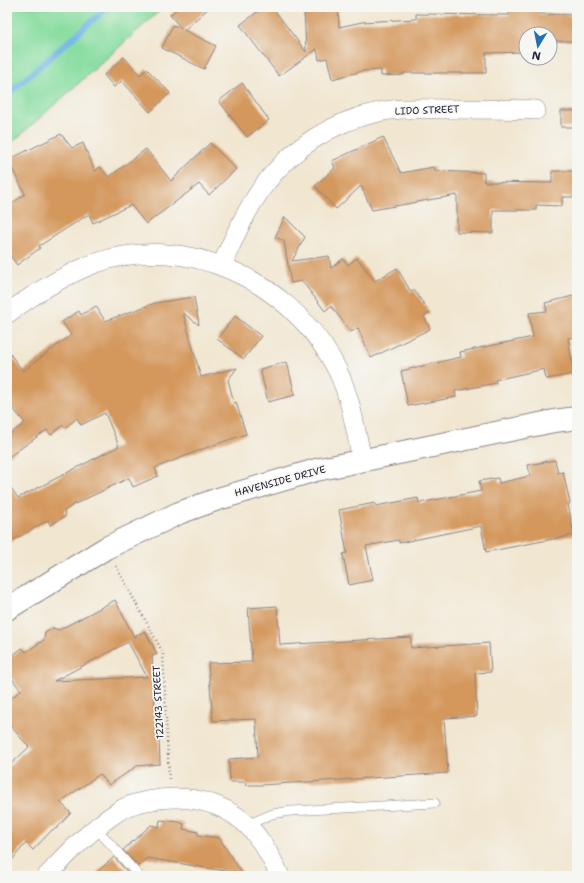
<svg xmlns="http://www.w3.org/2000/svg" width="584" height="883" font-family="'Shantell Sans',sans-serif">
<rect width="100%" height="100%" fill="#f6f6f2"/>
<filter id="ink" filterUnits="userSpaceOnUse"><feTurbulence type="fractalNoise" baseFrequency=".025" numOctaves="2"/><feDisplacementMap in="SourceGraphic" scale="8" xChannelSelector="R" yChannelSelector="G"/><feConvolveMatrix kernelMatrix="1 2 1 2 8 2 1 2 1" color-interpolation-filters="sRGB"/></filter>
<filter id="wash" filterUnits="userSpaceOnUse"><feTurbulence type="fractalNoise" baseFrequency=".012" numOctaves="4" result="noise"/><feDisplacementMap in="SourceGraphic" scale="16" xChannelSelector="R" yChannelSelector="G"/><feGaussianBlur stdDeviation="0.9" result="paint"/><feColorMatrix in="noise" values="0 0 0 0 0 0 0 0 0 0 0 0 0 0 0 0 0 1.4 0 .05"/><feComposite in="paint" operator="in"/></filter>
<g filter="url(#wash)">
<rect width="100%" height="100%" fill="#f1e6d0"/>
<path fill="#88dda0" stroke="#55806e" d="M 7,7 L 164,7 L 7,147 Z"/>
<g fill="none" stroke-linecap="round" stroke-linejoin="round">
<path stroke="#6fb6e6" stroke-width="6" d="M 7,95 L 108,7"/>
</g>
<g id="blocks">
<g fill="#d4985d" fill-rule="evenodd">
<path d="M 179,7 L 210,7 L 184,30 L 216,46 L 204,69 L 162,48 L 173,25 L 182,29 L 170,15 Z"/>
<path d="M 264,7 L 272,7 L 306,52 L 304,7 L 338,7 L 339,27 L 362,22 L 416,19 L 416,14 L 509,15 L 509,7 L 538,7 L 538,14 L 577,15 L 577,41 L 550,41 L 550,34 L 526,34 L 526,52 L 486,53 L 486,73 L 403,73 L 403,75 L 381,76 L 381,70 L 363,71 L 332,79 L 327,58 L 319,60 L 317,49 L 279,76 L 240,25 Z"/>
<path d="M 124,57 L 140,75 L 147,69 L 170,93 L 150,112 L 122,81 L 114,87 L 104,75 Z"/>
<path d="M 242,83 L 269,120 L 247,137 L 219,101 Z"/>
<rect x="561" y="111" width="16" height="16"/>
<path d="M 61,134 L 72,148 L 83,143 L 95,171 L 100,167 L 109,177 L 146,149 L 171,181 L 210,143 L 236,169 L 209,195 L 199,184 L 146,224 L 131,205 L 93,223 L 89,214 L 39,246 L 40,248 L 17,265 L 7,251 L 7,207 L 25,194 L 8,160 Z"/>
<path d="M 383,137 L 401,173 L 434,167 L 435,171 L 484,173 L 484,182 L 552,183 L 552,171 L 577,171 L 577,197 L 562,197 L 562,206 L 536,205 L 536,210 L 493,210 L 493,233 L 457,232 L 457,195 L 372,210 L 361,186 L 336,209 L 315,186 L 335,168 L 332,161 Z"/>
<path d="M 285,217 L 305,237 L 292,261 L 329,256 L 331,268 L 343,259 L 348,265 L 357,258 L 375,281 L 397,268 L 411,292 L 414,290 L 430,313 L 424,316 L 430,329 L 371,358 L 358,328 L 351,332 L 331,306 L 325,311 L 302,281 L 291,283 L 284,241 L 275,237 Z"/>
<path d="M 577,295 L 577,323 L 575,323 L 577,337 L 568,338 L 574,374 L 546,379 L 544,369 L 495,380 L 496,383 L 455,391 L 456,397 L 408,406 L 401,371 L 461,357 L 460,352 L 533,337 L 529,313 L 547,311 L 545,303 Z"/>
<path d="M 194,297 L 199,325 L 183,313 L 201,377 L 237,368 L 228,380 L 234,403 L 236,402 L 246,434 L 208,447 L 155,468 L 158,476 L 133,487 L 129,478 L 75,504 L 64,511 L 66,516 L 50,525 L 48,520 L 7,544 L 7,482 L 18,498 L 119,446 L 105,413 L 81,425 L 77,418 L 65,428 L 63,425 L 51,435 L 47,430 L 7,458 L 7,436 L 25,423 L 7,401 L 7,350 L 23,371 L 71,335 L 62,322 L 79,311 L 81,315 L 96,306 L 105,321 L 155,303 Z"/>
<path d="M 235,316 L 261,336 L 244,359 L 217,339 Z"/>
<path d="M 287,362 L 295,395 L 268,402 L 260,369 Z"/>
<path d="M 555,460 L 558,473 L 563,472 L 570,503 L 568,504 L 574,535 L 486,552 L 481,526 L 399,543 L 399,540 L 366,546 L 373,580 L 349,585 L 343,554 L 347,553 L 339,510 L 375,503 L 376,506 L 418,498 L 419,503 L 481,491 L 479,481 L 498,478 L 499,483 L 530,476 L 528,465 Z"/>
<path d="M 115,600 L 134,637 L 145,631 L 157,654 L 152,656 L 155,712 L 158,712 L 160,764 L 137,766 L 109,785 L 100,774 L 60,802 L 71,813 L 57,828 L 52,830 L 33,850 L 26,843 L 7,866 L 7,768 L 29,747 L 7,722 L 7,702 L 21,690 L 7,673 L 7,660 L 22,648 L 26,652 L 44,640 L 45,633 L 53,628 L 59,630 ZM 128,642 L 147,677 L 54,681 Z"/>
<path d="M 277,606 L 280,645 L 411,637 L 411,648 L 489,643 L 491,672 L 475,673 L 477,716 L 444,718 L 448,773 L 261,785 L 246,785 L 245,782 L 230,782 L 229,759 L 258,757 L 256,719 L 213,721 L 208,663 L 252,662 L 248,608 Z"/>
<path d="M 160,820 L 179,822 L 184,824 L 183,829 L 198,832 L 198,835 L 219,838 L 243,874 L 147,858 L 138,866 L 123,850 L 151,825 L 159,827 Z"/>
<path d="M 114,857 L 129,874 L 127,876 L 93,876 Z"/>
</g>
</g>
</g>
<g filter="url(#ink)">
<use href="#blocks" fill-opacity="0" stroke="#8a8486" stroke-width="1"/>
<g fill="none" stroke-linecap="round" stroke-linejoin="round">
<g stroke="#8a8486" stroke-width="10">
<g id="service">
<path d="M 247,825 L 272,814 L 291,811 L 435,803"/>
<path d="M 96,828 L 139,876"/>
</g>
</g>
<g stroke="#8a8486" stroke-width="20">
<g id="minor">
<path d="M 222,265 C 234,237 247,208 265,184 C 291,149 332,122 375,113 C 398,107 424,109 448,109 C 477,109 506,109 536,110"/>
<path d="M 7,314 C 35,293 63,275 96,263 C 186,232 286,280 332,360 C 350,391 355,426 362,461"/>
<path d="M 47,876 C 69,852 92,828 119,811 C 131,803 146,801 160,799 C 197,794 237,807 259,839 C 268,850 274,864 280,876"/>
</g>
</g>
<g stroke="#8a8486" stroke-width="24">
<path id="tertiary" d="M 7,609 L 106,548 L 179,513 L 218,499 L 316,470 L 554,421 L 577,418"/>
</g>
<path stroke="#8a8486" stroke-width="2.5" stroke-dasharray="1 3" stroke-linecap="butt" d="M 116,566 L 163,653 L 169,779"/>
<use href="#service" stroke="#fff" stroke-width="9"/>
<use href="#minor" stroke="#fff" stroke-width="19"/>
<use href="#tertiary" stroke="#fff" stroke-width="22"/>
</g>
</g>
<g text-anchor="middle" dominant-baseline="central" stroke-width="3.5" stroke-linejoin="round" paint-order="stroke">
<g font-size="10" fill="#22223b" stroke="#f6f6f2">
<text transform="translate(427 110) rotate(-2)">LIDO STREET</text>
<text transform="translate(280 481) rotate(-15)">HAVENSIDE DRIVE</text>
<text transform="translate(158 702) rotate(-93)">122143 STREET</text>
</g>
</g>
<rect width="584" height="883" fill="none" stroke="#f6f6f2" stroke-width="24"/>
<g transform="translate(538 46) rotate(190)"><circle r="19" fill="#f6f6f2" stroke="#a1a1a9"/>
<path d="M0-3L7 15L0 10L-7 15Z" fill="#1f6fb2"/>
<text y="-6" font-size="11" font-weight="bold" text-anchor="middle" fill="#22223b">N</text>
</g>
</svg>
